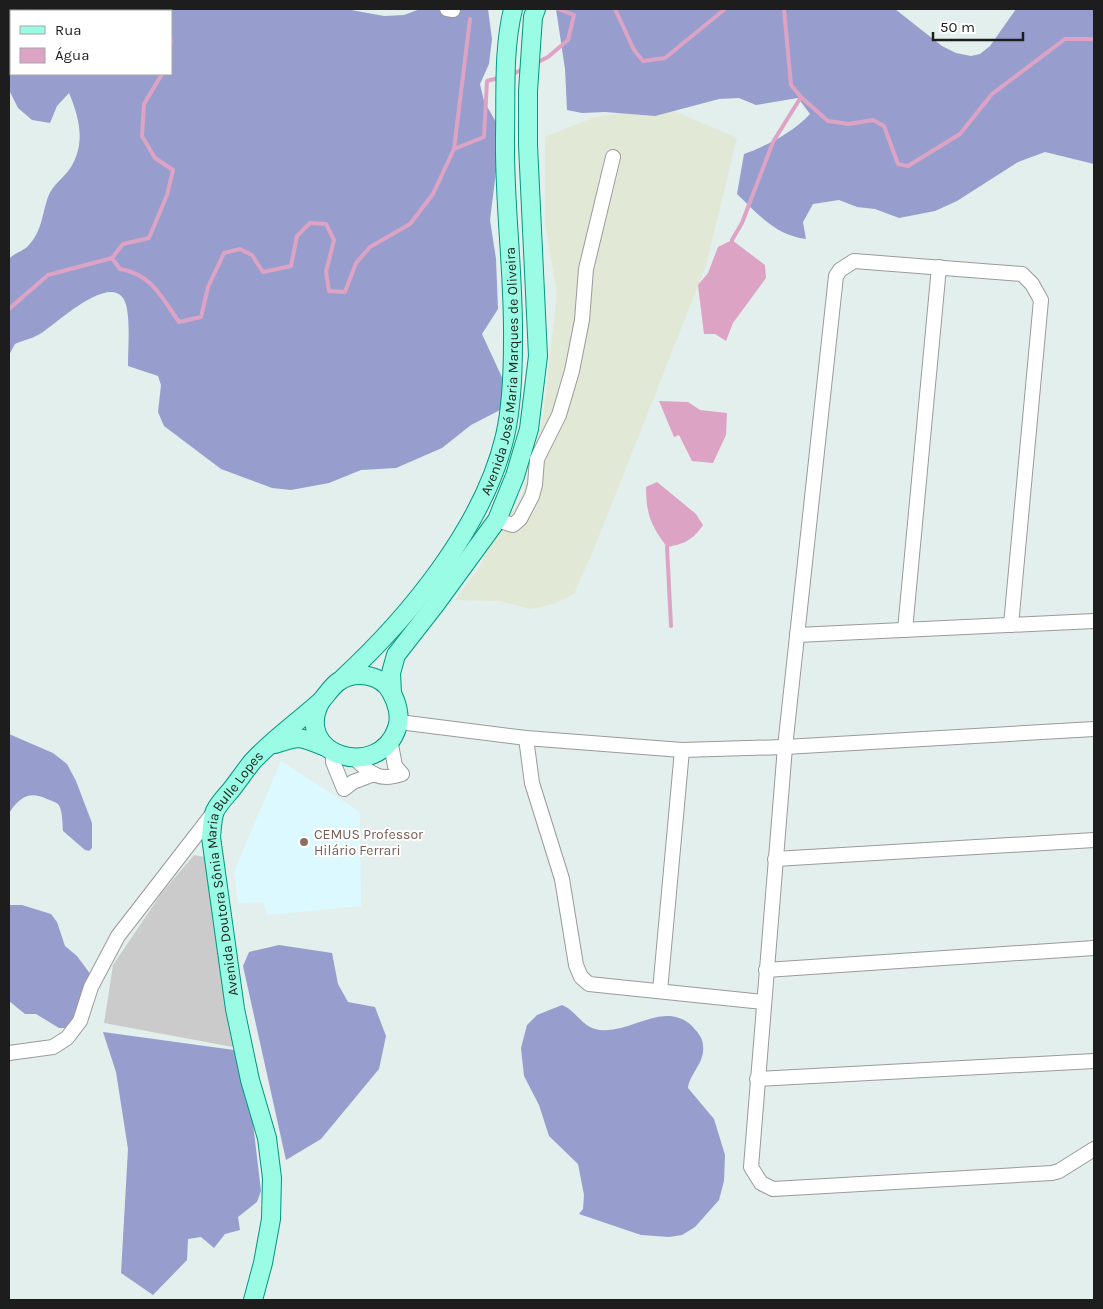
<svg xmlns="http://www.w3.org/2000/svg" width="1103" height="1309" font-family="Karla,sans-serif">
<rect width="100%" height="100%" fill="#e3efed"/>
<path fill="#e1e8d5" d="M 663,106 L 737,138 L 706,266 L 595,546 L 574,594 L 553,604 L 531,609 L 499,601 L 455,600 L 480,566 L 495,536 L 521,498 L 543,418 L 557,293 L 545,224 L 545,137 L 592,118 Z"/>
<path fill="#dcf9ff" d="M 281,761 L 360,812 L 361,906 L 268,915 L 263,902 L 238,903 L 234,872 Z"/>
<path fill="#cbcbcb" d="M 194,855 L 210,858 L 236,1046 L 233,1047 L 104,1023 L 113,965 L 161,894 Z"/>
<g fill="#979ece" fill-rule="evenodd">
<path d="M 9,9 L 346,9 L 384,16 L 404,15 L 420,9 L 488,9 L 492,39 L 489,64 L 480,84 L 484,101 L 501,131 L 490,220 L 496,259 L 498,309 L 482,334 L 511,397 L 502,409 L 471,425 L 442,448 L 396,468 L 361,470 L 329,483 L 291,490 L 272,488 L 221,469 L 164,426 L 158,412 L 161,385 L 158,376 L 128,366 C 128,348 130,327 127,309 C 120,264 59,321 43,332 C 35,338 24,340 15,344 L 9,355 L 9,259 C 14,253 22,252 28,246 C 42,232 42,214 48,197 C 52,185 65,177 71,167 C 86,142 79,117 69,93 L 57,106 L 50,123 L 32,120 L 18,108 L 9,90 ZM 11,11 L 171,11 L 171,74 L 11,74 Z"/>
<path d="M 556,9 L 895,9 L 942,46 L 956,53 L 971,56 L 980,54 L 990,46 L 1016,9 L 1094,9 L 1094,164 L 1045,152 L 1018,162 L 957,201 L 935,211 L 899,218 L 875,209 L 857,207 L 839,200 L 813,204 L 803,222 L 806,239 C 776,236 758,214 737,194 L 744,154 C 768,145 792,133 810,114 L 798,98 L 756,105 L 739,98 L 719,99 L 655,116 L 605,112 L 582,113 L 567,110 L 565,69 Z"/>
<path d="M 9,734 L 53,753 L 67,764 L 76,781 L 92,823 L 92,848 L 89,851 L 85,850 L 63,831 C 62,823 63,810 58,804 C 55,802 50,800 47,799 C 29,790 19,798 9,813 Z"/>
<path d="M 9,905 L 22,905 L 51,914 L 57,922 L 65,946 L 77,956 L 94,979 L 72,1028 L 59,1028 L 36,1014 L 25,1014 L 9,1001 Z"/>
<path d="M 279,945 L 332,953 L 338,984 L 348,1002 L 375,1007 L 386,1036 L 379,1069 L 321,1139 L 286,1160 L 243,966 L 249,952 Z"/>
<path d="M 562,1005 C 577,1011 582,1028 600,1030 C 631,1034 664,1000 692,1026 C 697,1032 703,1037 703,1046 C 705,1063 690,1073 688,1088 L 714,1119 L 725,1155 L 724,1181 L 719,1200 L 695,1227 L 682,1235 L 669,1237 L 641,1235 L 579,1214 L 583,1209 L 584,1195 L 578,1164 L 549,1136 L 539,1105 L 524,1076 L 521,1048 L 527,1025 L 537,1015 Z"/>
<path d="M 103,1032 L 234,1050 L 252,1115 L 261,1191 L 257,1202 L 238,1217 L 240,1230 L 225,1234 L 214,1248 L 201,1237 L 188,1239 L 187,1260 L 153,1295 L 121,1273 L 128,1149 L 116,1072 Z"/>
</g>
<g fill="#dda3c5">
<path d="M 732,240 L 765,265 L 766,278 L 733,323 L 726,341 L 715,334 L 704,334 L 698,285 L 708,273 L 718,247 Z"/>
<path d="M 659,401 L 688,402 L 700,410 L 727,413 L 726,435 L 713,463 L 692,461 L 679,435 L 674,437 Z"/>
<path d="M 657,482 L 696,514 L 703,525 C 693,540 684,544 667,547 C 651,526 646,514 646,487 Z"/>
</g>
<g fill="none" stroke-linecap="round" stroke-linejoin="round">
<g stroke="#dda3c5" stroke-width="4">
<path d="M 615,9 L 634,50 L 643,61 L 665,58 L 725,9"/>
<path d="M 784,9 L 791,85 L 801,97 L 828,121 L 849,124 L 873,120 L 884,126 L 898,164 L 908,166 L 960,134 L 992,94 L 1065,39 L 1094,39"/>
<path d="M 9,32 L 11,30"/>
<path d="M 171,39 L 171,44"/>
<path d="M 536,63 L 548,57 L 568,40 L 574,15 L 558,9"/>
<path d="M 162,74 L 144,104 L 142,136 L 155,158 L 173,170 L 167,195 L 149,238 L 123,244 L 112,258 L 120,269 C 152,274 162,298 179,322 L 201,317 L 208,287 L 224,253 L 240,249 L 252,255 L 263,272 L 291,266 L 297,236 L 310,223 L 326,224 L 334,240 L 326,272 L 329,291 L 345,292 L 356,263 L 370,247 L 410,224 L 433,194 L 454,149 L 484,137 L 487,81 L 502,77"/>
<path d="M 511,75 L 525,68"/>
<path d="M 454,149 L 470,19"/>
<path d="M 732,240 L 742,223 L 773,142 L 801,97"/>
<path d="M 9,309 L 48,275 L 112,258"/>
<path d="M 667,547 L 671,626"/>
</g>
<g stroke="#9a9a9a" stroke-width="16">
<g id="minor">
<path d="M 447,9 L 453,10"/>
<path d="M 497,520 L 513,525 L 520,519 L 532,496 L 535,485 L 537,459 L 559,415 L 572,371 L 582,320 L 586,269 L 613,157"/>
<path d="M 1011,625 L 1041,300 L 1032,284 L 1022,274 L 854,261 L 840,270 L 836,276 L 785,747 L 751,1167 L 761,1183 L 773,1189 L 1052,1173 L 1059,1171 L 1094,1149"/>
<path d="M 905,630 L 939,267"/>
<path d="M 797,635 L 1094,621"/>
<path d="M 399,722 L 526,738 L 682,750 L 785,747 L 1094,729"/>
<path d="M 526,738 L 532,783 L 562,879 L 576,965 L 581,977 L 589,984 L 763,1002"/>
<path d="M 333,752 L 333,762 L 344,789 L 353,782 L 374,774"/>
<path d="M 354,758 C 371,774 379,782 402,774 L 395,766 L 390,739"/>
<path d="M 775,859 L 1094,840"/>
<path d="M 766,970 L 1094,948"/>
<path d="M 660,991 L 682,750"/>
<path d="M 9,1053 L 53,1047 L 67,1038 L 80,1021 L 91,987 L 118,936 L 214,812"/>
<path d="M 757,1079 L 1094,1061"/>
</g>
</g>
<g stroke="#009780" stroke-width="20">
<g id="major">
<path id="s1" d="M 343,678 C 410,616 484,526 505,436 C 512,406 513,372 513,341 C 514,273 504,205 505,137 C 506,95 503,50 513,9"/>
<path d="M 392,693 L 391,673 L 396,655 L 435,605 L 497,520 L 515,476 L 529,429 L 538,356 L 528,145 L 528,91 L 533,17 L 536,9"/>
<path d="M 275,744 C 302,735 300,737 326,747"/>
<path id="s2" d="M 253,1300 L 263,1263 L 271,1219 L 272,1178 L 267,1138 L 250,1080 L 235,1009 L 211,837 C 212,829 212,818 215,811 C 219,803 226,796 231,790 C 238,781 245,771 252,762 C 272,740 298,722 320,702 C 326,696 331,687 338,682 C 355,670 381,674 391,692 C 397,702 401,717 397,728 C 379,782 291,755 321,701"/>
</g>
</g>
<use href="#minor" stroke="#fff" stroke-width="14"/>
<use href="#major" stroke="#9afce4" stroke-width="18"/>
</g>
<circle fill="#8d6e63" stroke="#fff" stroke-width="2" cx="304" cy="842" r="5"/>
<g text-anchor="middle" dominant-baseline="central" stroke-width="4" stroke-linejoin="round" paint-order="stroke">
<g font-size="14" fill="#1d1d1d" stroke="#fff">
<text stroke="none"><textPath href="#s1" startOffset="359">Avenida José Maria Marques de Oliveira</textPath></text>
<text stroke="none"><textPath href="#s2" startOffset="441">Avenida Doutora Sônia Maria Bulle Lopes</textPath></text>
</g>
<g font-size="14" fill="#785e54" stroke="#fff" text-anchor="start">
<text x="314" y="834">CEMUS Professor<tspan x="314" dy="16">Hilário Ferrari</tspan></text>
</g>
</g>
<rect width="1103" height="1309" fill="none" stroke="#1d1d1d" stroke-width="20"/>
<rect x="10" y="10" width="162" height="65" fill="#ffffff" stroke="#a5a5a5"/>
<rect x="20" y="26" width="25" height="8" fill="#9afce4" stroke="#a5a5a5"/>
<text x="55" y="35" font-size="15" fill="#1d1d1d">Rua</text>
<rect x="20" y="48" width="25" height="15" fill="#dda3c5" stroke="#a5a5a5"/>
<text x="55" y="60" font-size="15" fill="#1d1d1d">Água</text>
<path d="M933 32v8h90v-8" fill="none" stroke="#1d1d1d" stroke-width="2.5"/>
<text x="940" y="32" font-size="15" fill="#1d1d1d" stroke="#ffffff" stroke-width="4" paint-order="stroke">50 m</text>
</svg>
